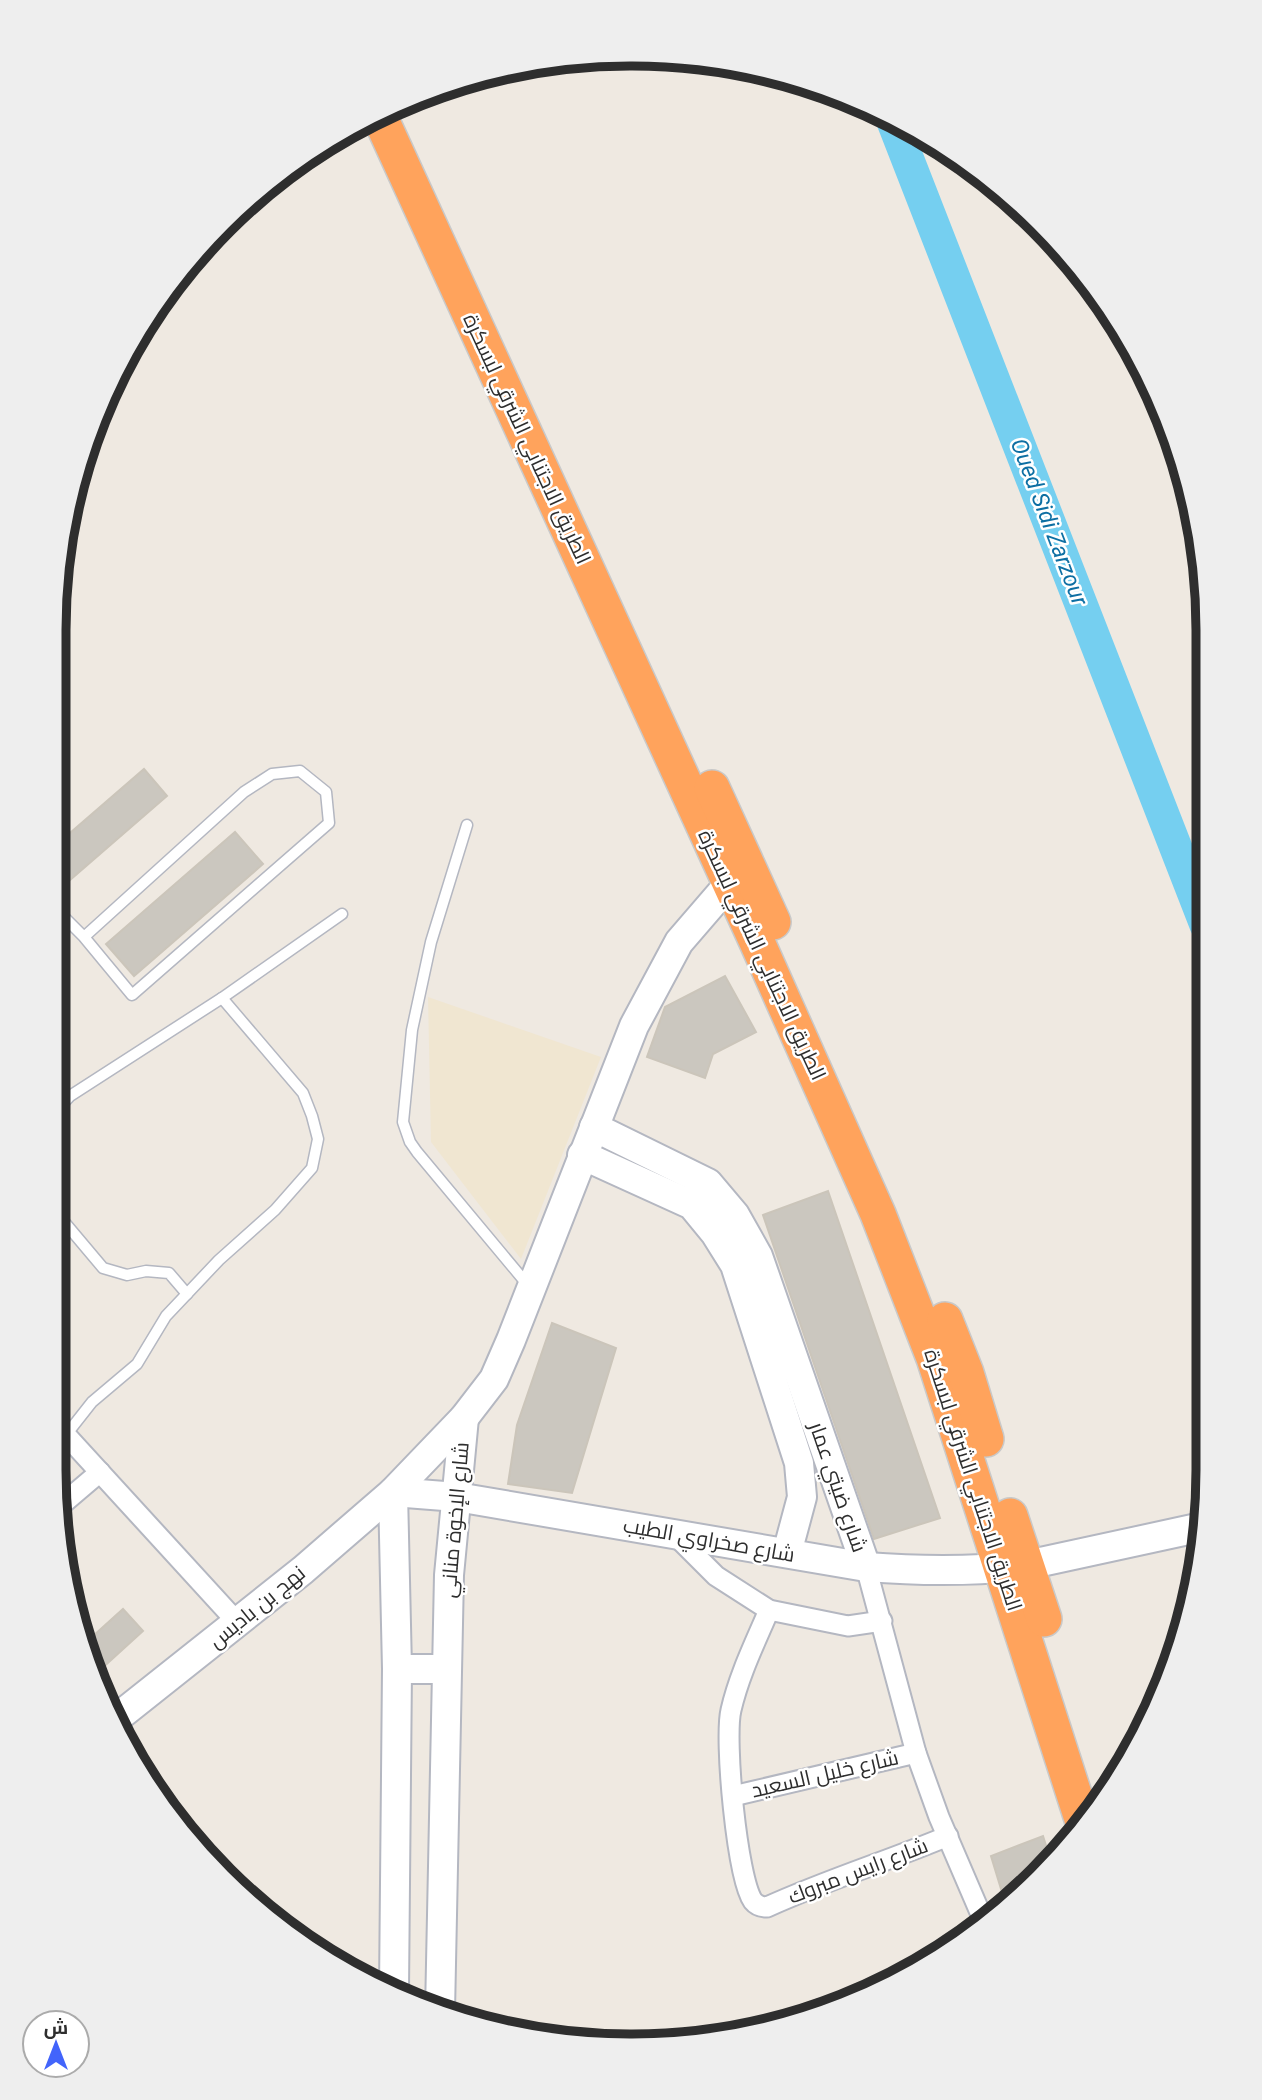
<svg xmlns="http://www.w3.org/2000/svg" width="1262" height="2100" font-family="Roboto,Cairo,sans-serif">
<rect width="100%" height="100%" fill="#efe9e1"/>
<path fill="#f0e6d1" d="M 428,997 L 601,1057 L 521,1259 L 431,1142 Z"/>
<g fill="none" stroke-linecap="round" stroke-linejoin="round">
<path stroke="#75cff0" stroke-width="33" d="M 892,119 L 1206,925"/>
</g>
<g fill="#cbc7bf" stroke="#cbc5ba" stroke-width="2">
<path d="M 144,769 L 167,796 L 63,886 L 55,877 L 55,846 Z"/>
<path d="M 235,832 L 263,864 L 134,976 L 106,944 Z"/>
<path d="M 725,976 L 756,1032 L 713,1054 L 705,1078 L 647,1057 L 665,1007 Z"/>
<path d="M 828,1191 L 940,1518 L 874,1539 L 763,1215 Z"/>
<path d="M 552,1323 L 616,1348 L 572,1493 L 508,1484 L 517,1425 Z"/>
<path d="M 123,1609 L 143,1631 L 100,1670 L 85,1654 L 83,1645 Z"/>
<path d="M 1043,1836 L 1049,1855 L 1005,1902 L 991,1856 Z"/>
</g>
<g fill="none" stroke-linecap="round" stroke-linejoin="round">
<g stroke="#b4b7c1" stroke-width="13">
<g id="lane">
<path d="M 467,825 L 431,942 L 412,1030 L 403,1122 L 410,1142 L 417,1152 L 527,1284"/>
<path d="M 55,908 L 84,937 L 132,995 L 329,823 L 326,792 L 300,771 L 272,774 L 244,792 L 84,937"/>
<path d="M 55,1112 L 70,1096 L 222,998 L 342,914"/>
<path d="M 55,1211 L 103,1268 L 127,1275 L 146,1271 L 169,1273 L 187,1294"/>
<path d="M 66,1435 L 92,1402 L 137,1364 L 166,1316 L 219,1260 L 275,1210 L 312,1168 L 318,1139 L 312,1116 L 303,1093 L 222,998"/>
</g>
</g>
<g stroke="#b4b7c1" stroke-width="23">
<g id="street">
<path d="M 54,1422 L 237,1622"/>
<path d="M 60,1506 L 100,1472"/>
<path d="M 674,1534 L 716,1576 L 769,1610 L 848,1626 L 882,1621"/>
<path d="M 866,1567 L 916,1753 L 939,1817 L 985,1924"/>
<path d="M 769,1610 C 755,1643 739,1675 731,1710 C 724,1739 737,1878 753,1901 C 757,1906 762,1907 767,1907 C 826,1880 888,1861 948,1836"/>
<path d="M 733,1796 L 916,1753"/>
</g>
</g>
<g stroke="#b4b7c1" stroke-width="32">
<g id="secondary">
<path d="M 594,1127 L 708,1183 L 735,1215 L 758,1256 L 866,1567"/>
<path d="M 582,1155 L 692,1205 L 715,1233 L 735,1265 L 799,1463 L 802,1497 L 787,1553"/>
<path d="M 397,1669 L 446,1669"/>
<path d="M 118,1717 L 303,1570 L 393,1492 L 457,1497 L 866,1567 C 919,1571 974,1572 1027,1565 L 1202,1527"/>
<path d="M 394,1990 L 397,1669 L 393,1492 L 464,1418 L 494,1379 L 511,1340 L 634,1026 L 679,942 L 729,884"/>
<path d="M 440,2012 L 449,1575 L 464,1418"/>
</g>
</g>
<g stroke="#c9c9c9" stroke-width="38">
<g id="highway">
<path d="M 379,115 L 757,942 L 878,1214 L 934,1358 L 1082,1819"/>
<path d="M 712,788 L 773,922"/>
<path d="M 945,1320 L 966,1373 L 986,1439"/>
<path d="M 1010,1516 L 1044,1619"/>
</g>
</g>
<use href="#lane" stroke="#fff" stroke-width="10"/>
<use href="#street" stroke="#fff" stroke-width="19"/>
<use href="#secondary" stroke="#fff" stroke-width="28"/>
<use href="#highway" stroke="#ffa35c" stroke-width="35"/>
</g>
<g text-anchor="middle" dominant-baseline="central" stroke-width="5" stroke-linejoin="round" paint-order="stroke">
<g font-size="21" fill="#2e2e2e" stroke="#fff">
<text transform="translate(527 439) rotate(65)">الطريق الاجتنابي الشرقي لبسكرة</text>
<text transform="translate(762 955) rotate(65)">الطريق الاجتنابي الشرقي لبسكرة</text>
<text transform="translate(973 1480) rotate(72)">الطريق الاجتنابي الشرقي لبسكرة</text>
<text transform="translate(838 1487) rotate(71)">شارع ضيتي عمار</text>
<text transform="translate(455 1520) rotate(-85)">شارع الإخوة مناني</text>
<text transform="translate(709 1540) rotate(10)">شارع صخراوي الطيب</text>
<text transform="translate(257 1607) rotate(-39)">نهج بن باديس</text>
<text transform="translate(825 1774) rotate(-13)">شارع خليل السعيد</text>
<text transform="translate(858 1871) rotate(-21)">شارع رايس مبروك</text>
</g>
<g font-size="23" font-style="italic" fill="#0d6fa3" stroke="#fff">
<text transform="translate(1049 522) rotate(69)">Oued Sidi Zarzour</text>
</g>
</g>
<path d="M0 0H1262V2100H0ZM630 66H632A564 564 0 0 1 1196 630V1470A564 564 0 0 1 632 2034H630A564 564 0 0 1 66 1470V630A564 564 0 0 1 630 66Z" fill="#eee" fill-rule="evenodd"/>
<path fill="none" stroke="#2e2e2e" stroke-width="9" d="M630 66H632A564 564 0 0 1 1196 630V1470A564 564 0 0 1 632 2034H630A564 564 0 0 1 66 1470V630A564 564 0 0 1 630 66Z"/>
<g transform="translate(56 2044)"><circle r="33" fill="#ffffff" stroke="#ababab" stroke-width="2"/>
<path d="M0-5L12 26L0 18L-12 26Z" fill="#4264fb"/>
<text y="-10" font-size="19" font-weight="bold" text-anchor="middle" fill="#2e2e2e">ش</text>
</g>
</svg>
